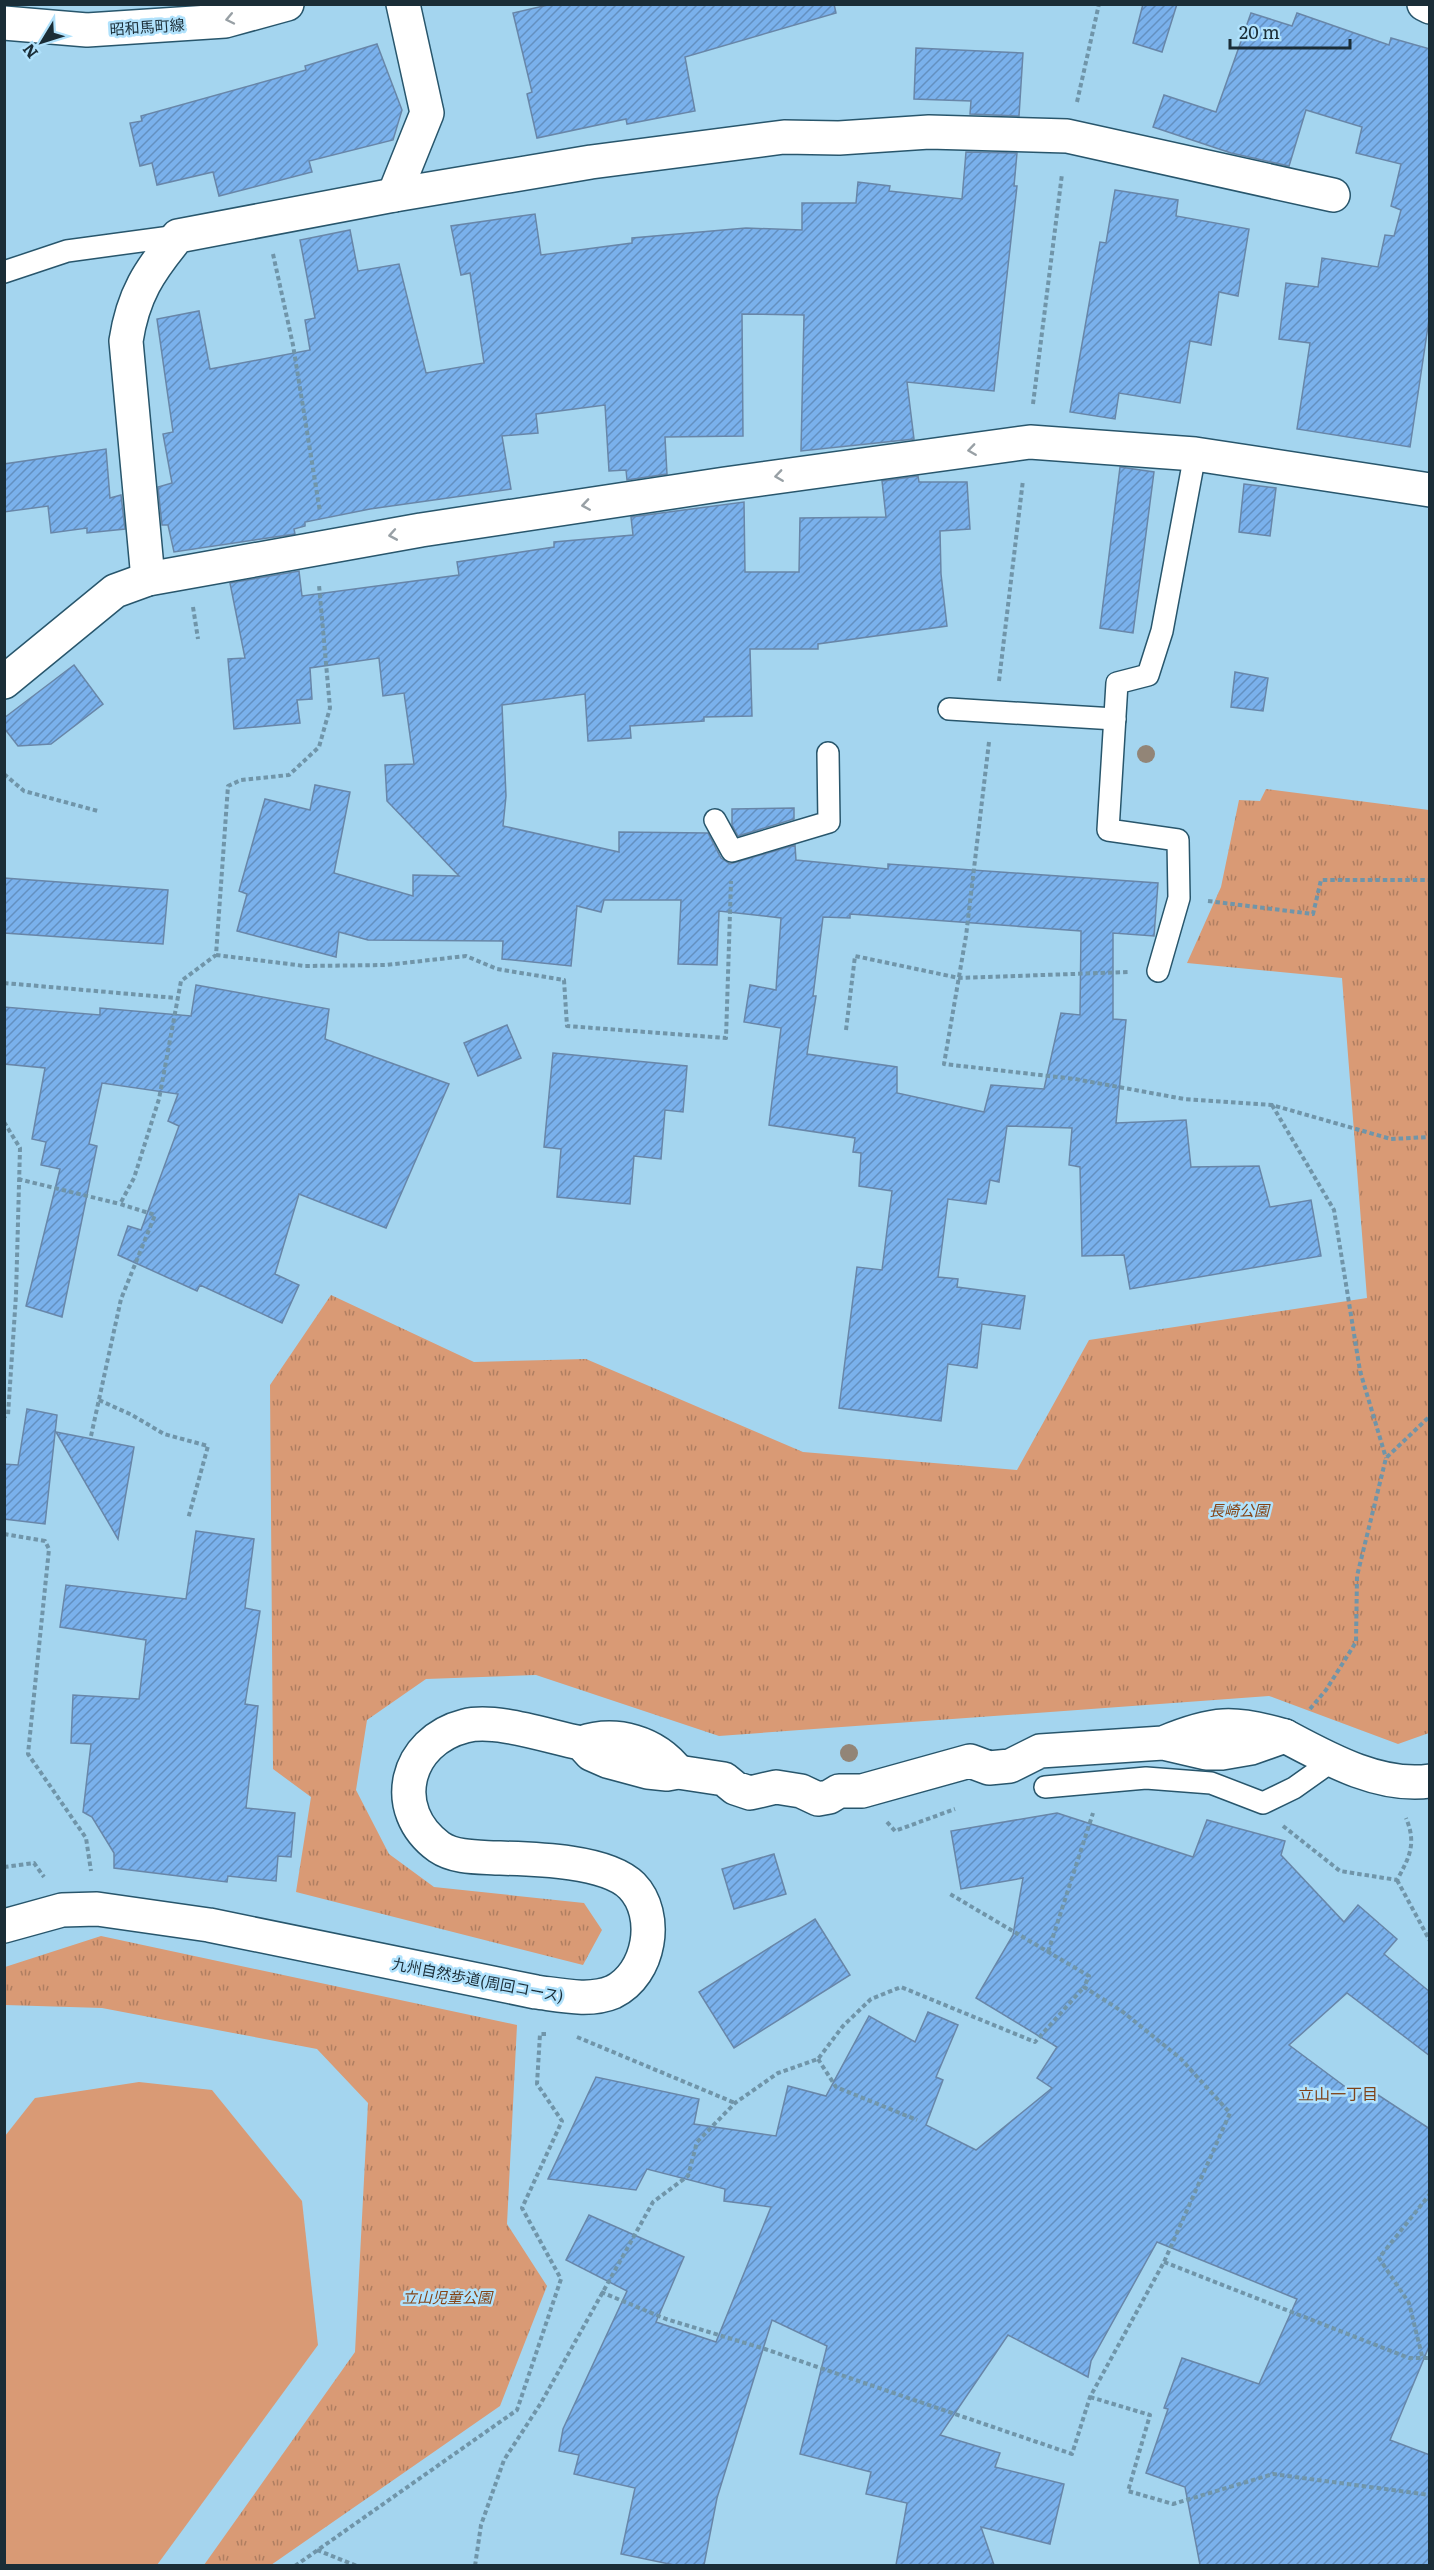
<svg xmlns="http://www.w3.org/2000/svg" width="1434" height="2570" font-family="Literata,'Noto Sans JP',serif">
<defs>
<pattern id="grass-tufts" width="24" height="20" patternUnits="userSpaceOnUse" patternTransform="scale(1.5)"><rect width="24" height="20" fill="#d99a75"/><path d="M3 7l-1-3M5 7V3M7 7l1-3M15 17l-1-3M17 17v-4M19 17l1-3" fill="none" stroke="#af7e61"/></pattern>
<pattern id="building-hatch" width="6" height="6" patternUnits="userSpaceOnUse" patternTransform="scale(1.5)"><rect width="6" height="6" fill="#7ab1ec"/><path d="M-1 1l2-2M0 6l6-6M5 7l2-2" fill="none" stroke="#6390c0"/></pattern>
</defs>
<rect width="100%" height="100%" fill="#a4d5ef"/>
<g fill="url(#grass-tufts)">
<path d="M 1266,789 L 1429,810 L 1429,1733 L 1398,1744 L 1269,1696 L 719,1736 L 536,1675 L 426,1679 L 367,1720 L 356,1790 L 389,1854 L 434,1887 L 584,1903 L 602,1930 L 583,1965 L 296,1892 L 311,1797 L 273,1769 L 270,1385 L 331,1295 L 474,1362 L 586,1359 L 803,1452 L 1017,1470 L 1089,1340 L 1367,1298 L 1342,978 L 1187,963 L 1221,887 L 1239,800 L 1260,801 Z"/>
<path d="M 101,1936 L 517,2025 L 507,2224 L 547,2286 L 500,2406 L 271,2565 L 204,2565 L 355,2352 L 368,2103 L 317,2049 L 102,2008 L 5,2005 L 5,1967 Z"/>
</g>
<path fill="#d99a75" d="M 139,2082 L 212,2090 L 302,2201 L 318,2345 L 157,2565 L 5,2565 L 5,2136 L 35,2098 Z"/>
<g fill="url(#building-hatch)" stroke="#6886a8" stroke-width="1.5" fill-rule="evenodd">
<path d="M 552,4 L 834,4 L 836,13 L 685,57 L 695,111 L 627,124 L 626,119 L 537,138 L 527,94 L 532,92 L 513,13 Z"/>
<path d="M 1143,4 L 1177,4 L 1162,52 L 1133,43 Z"/>
<path d="M 1251,13 L 1292,26 L 1297,13 L 1389,45 L 1391,38 L 1430,49 L 1430,313 L 1410,447 L 1297,429 L 1310,343 L 1279,339 L 1286,283 L 1318,287 L 1322,258 L 1378,267 L 1385,235 L 1394,236 L 1401,210 L 1391,206 L 1401,164 L 1356,153 L 1362,127 L 1306,110 L 1289,166 L 1231,153 L 1153,127 L 1164,95 L 1216,112 Z"/>
<path d="M 377,44 L 402,110 L 393,140 L 309,161 L 312,172 L 219,196 L 213,172 L 157,185 L 152,163 L 140,166 L 130,123 L 142,121 L 141,116 L 306,70 L 305,66 Z"/>
<path d="M 916,48 L 1023,53 L 1019,116 L 970,114 L 971,101 L 914,99 Z"/>
<path d="M 966,152 L 1017,153 L 1014,186 L 1017,186 L 994,391 L 907,382 L 914,439 L 801,451 L 804,315 L 742,314 L 743,436 L 665,437 L 667,474 L 627,480 L 626,470 L 609,471 L 605,405 L 536,414 L 538,433 L 502,436 L 511,489 L 370,509 L 305,522 L 305,526 L 294,529 L 295,534 L 174,552 L 168,525 L 162,525 L 158,487 L 172,483 L 163,434 L 173,432 L 157,319 L 199,311 L 210,369 L 310,350 L 305,320 L 315,318 L 300,240 L 350,230 L 358,271 L 399,264 L 426,373 L 484,363 L 470,273 L 461,275 L 451,226 L 535,214 L 541,255 L 632,243 L 632,238 L 746,228 L 802,230 L 802,203 L 856,203 L 858,182 L 890,186 L 889,191 L 962,199 Z"/>
<path d="M 1115,190 L 1178,200 L 1176,216 L 1249,229 L 1238,296 L 1219,292 L 1211,345 L 1190,341 L 1180,403 L 1119,393 L 1115,419 L 1070,412 L 1100,242 L 1106,243 Z"/>
<path d="M 106,449 L 110,498 L 121,495 L 125,529 L 87,533 L 87,528 L 51,533 L 48,506 L 4,512 L 4,464 Z"/>
<path d="M 1120,467 L 1154,472 L 1133,633 L 1100,628 Z"/>
<path d="M 918,476 L 919,482 L 967,482 L 970,529 L 940,531 L 941,574 L 947,626 L 818,644 L 818,649 L 750,649 L 752,716 L 704,717 L 704,721 L 630,726 L 631,738 L 588,741 L 585,694 L 502,705 L 506,796 L 503,826 L 619,852 L 619,832 L 708,833 L 721,858 L 730,864 L 795,845 L 796,860 L 888,869 L 888,864 L 1158,883 L 1154,936 L 1113,933 L 1113,1019 L 1126,1020 L 1116,1123 L 1186,1120 L 1191,1167 L 1259,1166 L 1270,1207 L 1311,1200 L 1321,1256 L 1130,1289 L 1124,1255 L 1082,1256 L 1080,1167 L 1069,1165 L 1072,1128 L 1007,1126 L 999,1182 L 990,1180 L 986,1204 L 948,1199 L 938,1277 L 958,1279 L 957,1287 L 1025,1296 L 1020,1329 L 982,1324 L 977,1368 L 948,1364 L 941,1421 L 839,1408 L 857,1267 L 882,1270 L 892,1191 L 859,1186 L 861,1153 L 853,1152 L 855,1138 L 769,1125 L 781,1028 L 744,1022 L 750,985 L 776,990 L 781,918 L 719,911 L 717,965 L 678,964 L 681,900 L 604,900 L 601,912 L 577,906 L 571,966 L 502,959 L 503,941 L 368,940 L 339,932 L 336,957 L 237,931 L 247,894 L 239,891 L 265,799 L 310,810 L 315,785 L 350,792 L 334,873 L 413,896 L 413,875 L 459,876 L 387,801 L 385,765 L 414,764 L 404,693 L 383,696 L 379,658 L 310,668 L 312,699 L 297,700 L 300,723 L 234,729 L 228,659 L 245,658 L 230,583 L 299,571 L 302,596 L 459,575 L 457,562 L 554,547 L 554,542 L 633,535 L 631,517 L 744,502 L 745,572 L 799,572 L 800,518 L 886,517 L 882,481 ZM 850,914 L 1081,931 L 1080,1015 L 1061,1013 L 1044,1089 L 991,1085 L 984,1112 L 897,1093 L 897,1067 L 807,1054 L 816,996 L 813,996 L 823,917 L 850,918 Z"/>
<path d="M 1244,484 L 1276,488 L 1270,536 L 1239,532 Z"/>
<path d="M 74,665 L 103,704 L 51,744 L 18,746 L 4,728 L 4,718 Z"/>
<path d="M 1235,672 L 1268,678 L 1263,711 L 1231,707 Z"/>
<path d="M 794,808 L 794,819 L 738,836 L 732,825 L 732,809 Z"/>
<path d="M 4,878 L 168,890 L 163,944 L 4,933 Z"/>
<path d="M 196,985 L 329,1009 L 325,1039 L 449,1084 L 386,1228 L 299,1194 L 275,1274 L 299,1285 L 282,1323 L 200,1285 L 197,1291 L 118,1255 L 128,1226 L 141,1230 L 179,1126 L 168,1121 L 178,1094 L 102,1083 L 89,1144 L 97,1146 L 62,1317 L 26,1306 L 60,1169 L 41,1165 L 46,1142 L 32,1139 L 45,1068 L 4,1064 L 4,1007 L 100,1015 L 100,1008 L 191,1016 Z"/>
<path d="M 507,1025 L 521,1058 L 478,1076 L 464,1043 Z"/>
<path d="M 553,1053 L 687,1066 L 683,1112 L 665,1110 L 661,1159 L 634,1156 L 630,1204 L 557,1197 L 561,1149 L 544,1147 Z"/>
<path d="M 27,1409 L 57,1415 L 45,1524 L 4,1519 L 4,1464 L 18,1465 Z"/>
<path d="M 56,1432 L 134,1447 L 118,1539 Z"/>
<path d="M 196,1531 L 254,1539 L 245,1608 L 260,1611 L 245,1704 L 258,1706 L 246,1808 L 295,1813 L 291,1857 L 278,1856 L 276,1881 L 228,1876 L 227,1882 L 114,1868 L 114,1853 L 92,1817 L 83,1812 L 91,1744 L 71,1743 L 73,1695 L 139,1699 L 146,1640 L 60,1627 L 66,1585 L 186,1599 Z"/>
<path d="M 1057,1813 L 1193,1857 L 1207,1820 L 1285,1841 L 1281,1855 L 1344,1922 L 1358,1905 L 1397,1939 L 1384,1954 L 1430,1992 L 1430,2056 L 1347,1993 L 1289,2045 L 1359,2097 L 1366,2087 L 1430,2129 L 1430,2344 L 1390,2440 L 1430,2455 L 1430,2565 L 1200,2565 L 1185,2487 L 1146,2473 L 1168,2409 L 1164,2408 L 1182,2358 L 1259,2384 L 1297,2299 L 1157,2242 L 1091,2361 L 1088,2377 L 1008,2335 L 940,2435 L 1000,2453 L 995,2467 L 1064,2484 L 1050,2544 L 981,2527 L 994,2565 L 896,2565 L 907,2503 L 866,2494 L 871,2472 L 800,2454 L 827,2346 L 772,2320 L 717,2498 L 704,2565 L 674,2565 L 621,2554 L 635,2488 L 574,2474 L 579,2455 L 559,2451 L 563,2429 L 627,2291 L 566,2260 L 589,2215 L 684,2257 L 656,2322 L 716,2342 L 771,2207 L 724,2201 L 725,2189 L 647,2169 L 636,2190 L 548,2179 L 596,2077 L 699,2099 L 694,2124 L 776,2136 L 788,2086 L 826,2096 L 869,2016 L 915,2042 L 928,2012 L 958,2025 L 936,2077 L 943,2080 L 926,2125 L 976,2150 L 1052,2088 L 1037,2078 L 1057,2047 L 976,1998 L 1013,1935 L 1023,1878 L 961,1889 L 951,1831 Z"/>
<path d="M 774,1854 L 786,1894 L 734,1909 L 722,1869 Z"/>
<path d="M 815,1919 L 850,1975 L 734,2048 L 699,1992 Z"/>
</g>
<g fill="none" stroke-linecap="round" stroke-linejoin="round">
<g stroke="#28566c" stroke-width="24">
<g id="service">
<path d="M 4,272 L 67,251 L 178,236"/>
<path d="M 949,709 L 1115,719"/>
<path d="M 715,820 L 732,851 L 829,822 L 828,753"/>
<path d="M 1158,971 L 1179,898 L 1178,840 L 1108,830 L 1117,683 L 1148,675 L 1162,631 L 1195,454"/>
<path d="M 1045,1787 L 1146,1778 L 1211,1783 L 1263,1803 L 1294,1788 L 1332,1761"/>
</g>
</g>
<g stroke="#28566c" stroke-width="36">
<g id="minor">
<path d="M 394,195 L 427,113 L 403,4"/>
<path d="M 148,579 L 126,341 C 133,295 149,271 178,236 L 394,195 L 591,162 L 784,137 L 839,138 L 929,132 L 1067,136 L 1333,195"/>
<path d="M 4,682 L 115,591 L 148,579 L 421,530 L 725,484 L 1030,442 L 1195,454 L 1430,490"/>
<path d="M 1285,1736 C 1328,1759 1380,1788 1430,1781"/>
<path d="M 581,1743 C 616,1731 655,1742 678,1772"/>
<path d="M 4,1926 L 62,1910 L 97,1909 L 209,1925 L 536,1992 C 560,1995 590,2002 613,1992 C 650,1974 660,1915 632,1886 C 606,1860 532,1859 496,1858 C 478,1857 455,1858 439,1847 C 388,1810 405,1741 465,1726 C 496,1718 549,1737 581,1743 L 591,1754 L 607,1761 L 648,1772 L 667,1774 L 678,1772 L 724,1779 L 735,1788 L 750,1793 L 776,1787 L 801,1791 L 818,1799 L 829,1797 L 839,1791 L 862,1791 L 970,1761 L 989,1768 L 1010,1766 L 1040,1751 L 1163,1743 L 1206,1753 L 1222,1753 L 1251,1748 L 1285,1736 C 1234,1721 1213,1722 1163,1743"/>
</g>
</g>
<g stroke="#28566c" stroke-width="36">
<path id="secondary" d="M 4,23 L 87,30 L 225,21 L 287,4"/>
</g>
<g stroke="#28566c" stroke-width="36">
<path id="trunk" d="M 1424,4 L 1430,7"/>
</g>
<g stroke="#7095a9" stroke-width="4" stroke-dasharray="4.5 3" stroke-linecap="butt">
<path d="M 1077,102 L 1099,4"/>
<path d="M 273,254 L 293,345 L 320,512"/>
<path d="M 1033,404 L 1062,174"/>
<path d="M 193,607 L 198,639"/>
<path d="M 999,681 L 1023,480"/>
<path d="M 989,742 L 966,936 L 944,1064 L 1075,1079 L 1184,1099 L 1272,1105 L 1391,1139 L 1430,1137"/>
<path d="M 4,774 L 24,791 L 98,811"/>
<path d="M 1208,901 L 1313,914 L 1321,880 L 1430,880"/>
<path d="M 216,955 L 305,966 L 386,965 L 466,956 L 497,969 L 564,980 L 567,1026 L 726,1038 L 731,881"/>
<path d="M 4,983 L 176,998"/>
<path d="M 846,1030 L 855,956 L 959,978 L 1128,972"/>
<path d="M 1272,1105 L 1334,1210 L 1360,1371 L 1386,1458"/>
<path d="M 4,1122 L 20,1148 L 16,1295 L 8,1415 L 4,1417"/>
<path d="M 18,1179 L 120,1204"/>
<path d="M 99,1400 L 132,1415 L 164,1434 L 208,1446 L 188,1519"/>
<path d="M 91,1436 L 121,1299 L 155,1215 L 120,1204 L 134,1178 L 159,1099 L 181,981 L 216,955 L 228,786 L 241,780 L 289,775 L 319,747 L 330,708 L 319,585"/>
<path d="M 4,1534 L 45,1541 L 49,1549 L 28,1754 L 86,1838 L 91,1871"/>
<path d="M 1310,1709 L 1326,1690 L 1356,1642 L 1357,1576 L 1386,1458 L 1430,1416"/>
<path d="M 887,1822 L 895,1831 L 955,1809"/>
<path d="M 1283,1826 L 1340,1871 L 1397,1880 C 1409,1858 1417,1844 1406,1818"/>
<path d="M 4,1867 L 34,1863 L 44,1877"/>
<path d="M 1397,1880 L 1430,1941"/>
<path d="M 1048,1952 L 1093,1813"/>
<path d="M 577,2037 L 735,2103"/>
<path d="M 818,2059 L 836,2087 L 917,2120"/>
<path d="M 1164,2262 L 1409,2358 L 1430,2358"/>
<path d="M 601,2292 L 666,2319 L 765,2349 L 1072,2454 L 1090,2397 L 1164,2262 L 1230,2113 L 1180,2058 L 1123,2012 L 1084,1987 L 1089,1976 L 950,1894"/>
<path d="M 1422,2356 L 1409,2303 L 1379,2258 L 1430,2194"/>
<path d="M 1090,2397 L 1150,2415 L 1128,2491 L 1173,2504 L 1273,2474 L 1430,2495"/>
<path d="M 317,2550 L 357,2566"/>
<path d="M 295,2566 L 517,2410 L 561,2279 L 522,2208 L 562,2121 L 537,2084 L 540,2034 L 546,2034"/>
<path d="M 475,2566 L 481,2525 L 504,2460 L 541,2403 L 653,2202 L 688,2176 L 697,2142 L 735,2103 L 778,2073 L 818,2059 L 843,2026 L 871,1999 L 901,1987 L 1035,2042 L 1084,1987"/>
</g>
<use href="#service" stroke="#fff" stroke-width="21"/>
<use href="#minor" stroke="#fff" stroke-width="33"/>
<use href="#secondary" stroke="#fff" stroke-width="33"/>
<use href="#trunk" stroke="#fff" stroke-width="33"/>
</g>
<g fill="#928577">
<circle cx="1146" cy="754" r="9"/>
<circle cx="849" cy="1753" r="9"/>
</g>
<defs><path id="oneway-chevron" d="M-2-3.5L2.5 0L-2 3.5" fill="none" stroke-width="1.6" stroke-linecap="round" stroke-linejoin="round" transform="scale(1.5)"/></defs>
<g stroke="#98a0a5">
<use href="#oneway-chevron" transform="translate(230 19) rotate(168)"/>
<use href="#oneway-chevron" transform="translate(972 450) rotate(172)"/>
<use href="#oneway-chevron" transform="translate(779 476) rotate(172)"/>
<use href="#oneway-chevron" transform="translate(586 505) rotate(171)"/>
<use href="#oneway-chevron" transform="translate(393 535) rotate(170)"/>
</g>
<g text-anchor="middle" dominant-baseline="central" stroke-width="5" stroke-linejoin="round" paint-order="stroke">
<g font-size="15" fill="#1a2d37" stroke="#b1e2fc">
<text transform="translate(147 26) rotate(-4)">昭和馬町線</text>
<text transform="translate(478 1979) rotate(11)">九州自然歩道(周回コース)</text>
</g>
<g font-size="15" font-style="italic" fill="#844314" stroke="#b1e2fc">
<text x="1239" y="1509">長崎公園</text>
<text x="447" y="2296">立山児童公園</text>
</g>
<g font-size="16" fill="#7f4218" stroke="#b1e2fc">
<text x="1338" y="2093">立山一丁目</text>
</g>
</g>
<rect width="1434" height="2570" fill="none" stroke="#1a2d37" stroke-width="12"/>
<g transform="translate(42 42) rotate(232)" stroke="#b1e2fc" stroke-width="4.5" paint-order="stroke">
<path d="M0-4.5L10 22L0 15L-10 22Z" fill="#1a2d37"/>
<text y="-9" font-size="16" font-weight="bold" text-anchor="middle" fill="#1a2d37">N</text>
</g>
<path d="M1230 39v9h120v-9" fill="none" stroke="#1a2d37" stroke-width="3"/>
<text x="1239" y="39" font-size="18" fill="#1a2d37" stroke="#b1e2fc" stroke-width="4.5" paint-order="stroke">20 m</text>
</svg>
